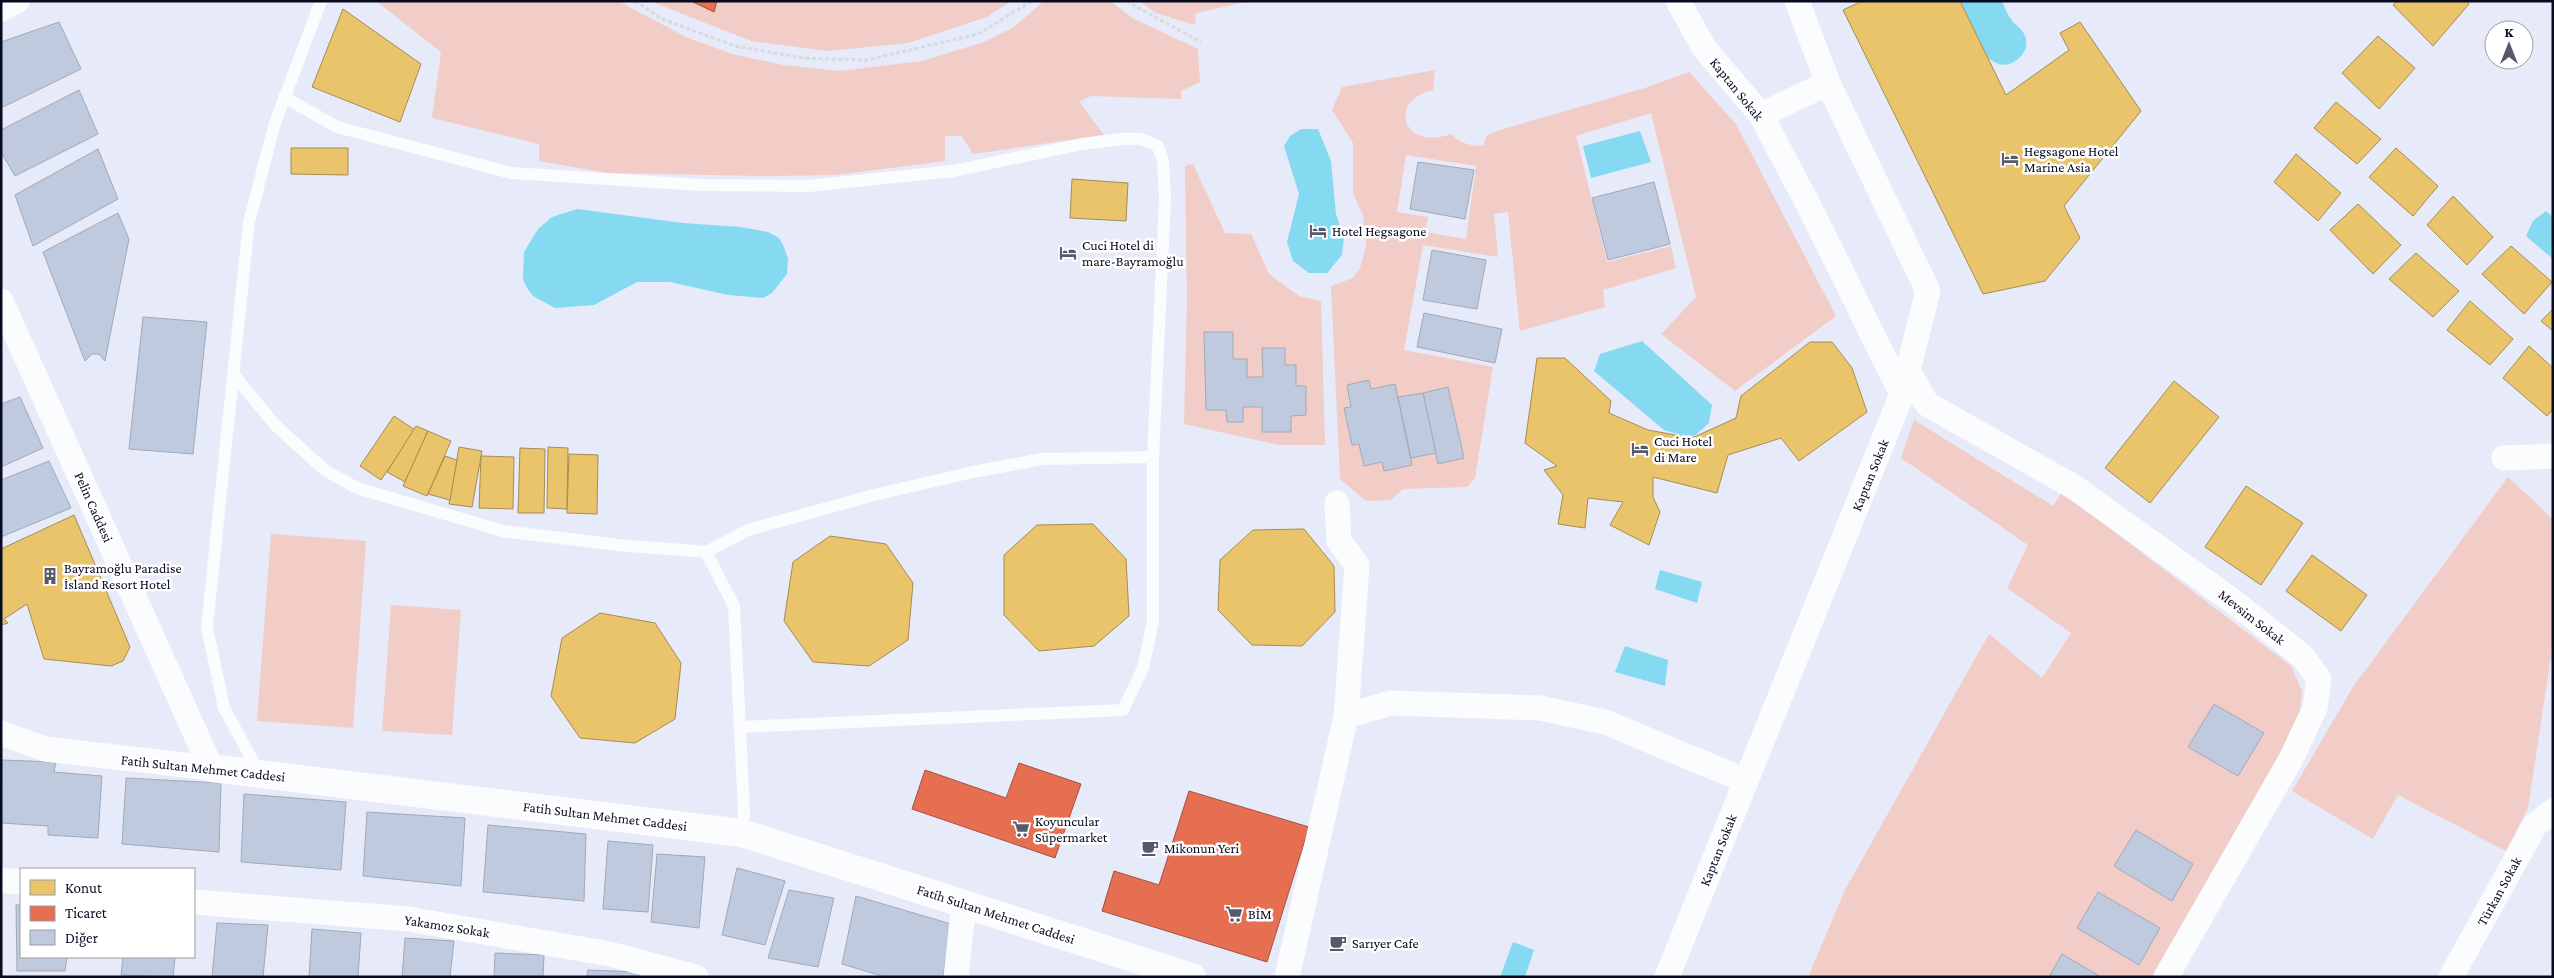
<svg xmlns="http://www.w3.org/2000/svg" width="2554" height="978" font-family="'Crimson Pro',serif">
<rect width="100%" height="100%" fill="#e7eaf8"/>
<g fill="#f2ccc6" fill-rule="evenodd">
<path d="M 376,1 L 618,1 L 686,37 L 732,54 L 783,65 L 840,71 L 922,61 L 984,42 L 1014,27 L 1044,1 L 1110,1 L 1134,19 L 1198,49 L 1200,82 L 1181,91 L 1181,99 L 1091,96 L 1079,102 L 1104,135 L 973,154 L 962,136 L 945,136 L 945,161 L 836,175 L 767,176 L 608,173 L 539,161 L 539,144 L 432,118 L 441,52 Z"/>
<path d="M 650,1 L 1011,1 L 987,17 L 908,43 L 828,51 L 751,41 Z"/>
<path d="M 1139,1 L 1251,1 L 1196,13 L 1195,25 L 1156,13 Z"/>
<path d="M 1435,70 L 1433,90 C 1388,99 1401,152 1451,134 C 1461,143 1469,146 1483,146 L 1487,135 L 1500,130 L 1645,88 L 1689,72 L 1736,124 L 1836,316 L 1735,391 L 1661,334 L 1696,297 L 1651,113 L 1576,136 L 1607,262 L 1671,246 L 1676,268 L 1603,290 L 1605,307 L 1520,331 L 1508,212 L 1494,214 L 1498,257 L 1423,245 L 1404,350 L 1493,367 L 1475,478 L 1467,487 L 1403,489 L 1391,500 L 1366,501 L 1340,479 L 1331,286 L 1353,278 L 1360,268 L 1366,246 L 1363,215 L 1353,193 L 1353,143 L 1332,110 L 1342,87 ZM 1406,155 L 1476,166 L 1466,239 L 1425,232 L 1428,217 L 1397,212 Z"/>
<path d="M 1193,164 L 1225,233 L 1251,234 L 1269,274 L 1299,296 L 1321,301 L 1325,445 L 1279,445 L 1184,424 L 1187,300 L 1185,166 Z"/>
<path d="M 1914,420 L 2053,506 L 2062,492 L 2291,666 L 2302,691 L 2299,721 L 2152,977 L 1808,977 L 1845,890 L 1989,634 L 2042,678 L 2071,633 L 2007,588 L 2028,545 L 1901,458 Z"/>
<path d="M 2508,477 L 2553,519 L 2553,643 L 2528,808 L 2506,851 L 2398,795 L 2373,839 L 2292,791 L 2353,687 Z"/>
<path d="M 271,534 L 366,541 L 353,728 L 257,721 Z"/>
<path d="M 391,605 L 461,610 L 452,735 L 382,731 Z"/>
</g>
<g fill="#85daf2">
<path d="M 1953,1 L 2002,1 C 2005,8 2008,16 2013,22 C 2017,26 2023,30 2025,36 C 2028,43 2026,52 2020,57 C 1990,87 1964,22 1953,1 Z"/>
<path d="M 1301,129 L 1318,129 L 1331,161 L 1336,214 L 1344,237 L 1342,255 L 1327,273 L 1309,273 L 1293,261 L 1287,242 L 1299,194 L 1284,146 L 1290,136 Z"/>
<path d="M 1640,131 L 1651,162 L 1591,178 L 1583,146 Z"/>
<path d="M 577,209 L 683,223 L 741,227 L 768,232 L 779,238 L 784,247 L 788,259 L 787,274 L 772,293 L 763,298 L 728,295 L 670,282 L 637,282 L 594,305 L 555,308 L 533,296 L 527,288 L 523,279 L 524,252 L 538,229 L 552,217 Z"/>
<path d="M 2546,211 L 2553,217 L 2553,259 L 2526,236 L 2533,221 Z"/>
<path d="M 1642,341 L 1712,405 L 1709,423 L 1692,438 L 1664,430 L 1594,371 L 1600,354 Z"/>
<path d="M 1660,570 L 1702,582 L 1697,603 L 1655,589 Z"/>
<path d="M 1625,646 L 1668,660 L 1665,686 L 1615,672 Z"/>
<path d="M 1513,942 L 1534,950 L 1525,977 L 1500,977 Z"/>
</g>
<g fill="#e9c46a" stroke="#a68c54">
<path d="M 1862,1 L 1960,1 L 2006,95 L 2069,50 L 2060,33 L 2080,22 L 2141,111 L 2064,206 L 2080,238 L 2045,281 L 1983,294 L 1843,10 Z"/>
<path d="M 2398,1 L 2466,1 L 2469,4 L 2433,46 L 2393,5 Z"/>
<path d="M 343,9 L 421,64 L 400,122 L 312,87 Z"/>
<path d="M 2378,36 L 2415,68 L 2379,109 L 2342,73 Z"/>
<path d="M 2336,102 L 2381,139 L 2357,164 L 2314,128 Z"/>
<path d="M 291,148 L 348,148 L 348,175 L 291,174 Z"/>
<path d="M 2396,148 L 2438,186 L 2413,216 L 2369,177 Z"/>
<path d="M 2296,154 L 2341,193 L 2318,221 L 2274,182 Z"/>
<path d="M 1072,179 L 1128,183 L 1126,221 L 1070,218 Z"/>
<path d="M 2453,196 L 2493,237 L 2467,265 L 2427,225 Z"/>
<path d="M 2358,204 L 2401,245 L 2373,274 L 2330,230 Z"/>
<path d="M 2511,246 L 2552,282 L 2524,314 L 2482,274 Z"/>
<path d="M 2416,253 L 2459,291 L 2433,317 L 2389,279 Z"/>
<path d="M 2470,301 L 2513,339 L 2490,365 L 2447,330 Z"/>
<path d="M 2553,309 L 2553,331 L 2541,321 Z"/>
<path d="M 1810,342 L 1832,342 L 1852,368 L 1867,412 L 1799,461 L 1781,438 L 1728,455 L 1717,493 L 1653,477 L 1653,497 L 1660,512 L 1649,545 L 1610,525 L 1623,502 L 1588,498 L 1585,528 L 1558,524 L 1563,495 L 1544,470 L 1557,466 L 1525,443 L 1537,358 L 1565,358 L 1611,401 L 1609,413 L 1648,430 L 1692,438 L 1736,418 L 1741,396 Z"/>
<path d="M 2529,346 L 2553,368 L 2553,409 L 2547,416 L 2503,378 Z"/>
<path d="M 2174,381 L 2219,417 L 2150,503 L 2105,468 Z"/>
<path d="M 394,416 L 415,430 L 381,480 L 360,466 Z"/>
<path d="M 416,426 L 428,431 L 405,482 L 387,472 Z"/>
<path d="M 428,431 L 451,441 L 427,496 L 403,486 Z"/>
<path d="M 459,447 L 482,451 L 472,507 L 449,504 Z"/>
<path d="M 548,447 L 568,448 L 567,509 L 547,508 Z"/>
<path d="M 520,448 L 545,449 L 544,513 L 518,513 Z"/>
<path d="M 569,454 L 598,455 L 597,514 L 567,513 Z"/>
<path d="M 445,456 L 457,460 L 450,500 L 428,494 Z"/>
<path d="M 481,456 L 514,457 L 513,509 L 479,508 Z"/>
<path d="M 2246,486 L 2303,523 L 2261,585 L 2205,547 Z"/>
<path d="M 74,515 L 130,647 L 123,661 L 111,666 L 44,659 L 27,604 L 4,619 L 8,623 L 1,625 L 1,549 Z"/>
<path d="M 1093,524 L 1126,559 L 1129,616 L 1094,646 L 1039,651 L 1004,615 L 1004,555 L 1037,525 Z"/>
<path d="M 1304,529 L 1334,566 L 1335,612 L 1302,646 L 1252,645 L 1218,610 L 1220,560 L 1253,530 Z"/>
<path d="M 830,536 L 886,544 L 913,583 L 908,640 L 869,666 L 813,662 L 784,621 L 793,562 Z"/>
<path d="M 2312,555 L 2367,595 L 2341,631 L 2286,591 Z"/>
<path d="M 600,613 L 655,623 L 681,663 L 675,719 L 635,743 L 580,738 L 551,696 L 562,638 Z"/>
</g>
<g fill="#e76f51" stroke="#a45142">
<path d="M 691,1 L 717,1 L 714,12 Z"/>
<path d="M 1019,763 L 1081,784 L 1055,858 L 912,809 L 925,770 L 1006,798 Z"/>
<path d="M 1189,791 L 1309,827 L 1267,962 L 1102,911 L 1114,871 L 1159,885 Z"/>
</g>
<g fill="#bfcade" stroke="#a1a9b9">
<path d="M 59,22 L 81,69 L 1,108 L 1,42 Z"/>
<path d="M 79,90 L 98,134 L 15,176 L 1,152 L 1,130 Z"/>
<path d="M 98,149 L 118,199 L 33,246 L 15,195 Z"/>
<path d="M 1418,162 L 1474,170 L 1465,219 L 1410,209 Z"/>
<path d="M 1654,182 L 1670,244 L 1608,260 L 1592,198 Z"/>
<path d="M 118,213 L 129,239 L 105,361 L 99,354 L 92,354 L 85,361 L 43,252 Z"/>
<path d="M 1432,250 L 1486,260 L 1477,309 L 1423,300 Z"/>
<path d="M 1424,313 L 1502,329 L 1495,363 L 1417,347 Z"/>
<path d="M 143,317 L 207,322 L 193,454 L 129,449 Z"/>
<path d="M 1204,332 L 1233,332 L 1233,359 L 1247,359 L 1247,377 L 1263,377 L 1262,348 L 1285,348 L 1285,365 L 1296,365 L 1296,386 L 1306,386 L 1306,415 L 1291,416 L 1291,432 L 1262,432 L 1262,407 L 1243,407 L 1243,422 L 1227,422 L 1226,410 L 1206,410 Z"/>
<path d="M 1369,380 L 1371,389 L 1395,384 L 1412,465 L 1384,471 L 1382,462 L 1364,466 L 1359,444 L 1352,445 L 1344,408 L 1351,407 L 1347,385 Z"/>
<path d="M 1448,387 L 1464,458 L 1438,464 L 1423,393 Z"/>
<path d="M 1423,393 L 1436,453 L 1411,458 L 1398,397 Z"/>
<path d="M 20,397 L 43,448 L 1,467 L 1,404 Z"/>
<path d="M 49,461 L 71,508 L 1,537 L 1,480 Z"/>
<path d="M 2214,704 L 2264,733 L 2238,776 L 2188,747 Z"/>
<path d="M 2,760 L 56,762 L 54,772 L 102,776 L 98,838 L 48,835 L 48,826 L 1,823 Z"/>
<path d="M 126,778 L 221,783 L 219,852 L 122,844 Z"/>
<path d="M 244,794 L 346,802 L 341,870 L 241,862 Z"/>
<path d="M 367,812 L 465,818 L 461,886 L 363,876 Z"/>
<path d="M 488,825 L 586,834 L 584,901 L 483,892 Z"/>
<path d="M 2136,830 L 2193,864 L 2172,901 L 2114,866 Z"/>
<path d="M 608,841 L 653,845 L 648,912 L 603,909 Z"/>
<path d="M 657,854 L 705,857 L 699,928 L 651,922 Z"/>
<path d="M 737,868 L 785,881 L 765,945 L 722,935 Z"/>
<path d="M 789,890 L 834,898 L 818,967 L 768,958 Z"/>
<path d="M 2098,892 L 2160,928 L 2139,965 L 2077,928 Z"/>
<path d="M 856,896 L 951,924 L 943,977 L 885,977 L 842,964 Z"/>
<path d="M 16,905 L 21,905 L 21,957 L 67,957 L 65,971 L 17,971 Z"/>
<path d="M 217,923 L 268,925 L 263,977 L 212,977 Z"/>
<path d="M 312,929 L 361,933 L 358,977 L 309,977 Z"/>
<path d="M 405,938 L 454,941 L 450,977 L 402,977 Z"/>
<path d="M 495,953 L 544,955 L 543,977 L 494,977 Z"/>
<path d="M 2062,954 L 2101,977 L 2049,977 Z"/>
<path d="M 123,957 L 175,957 L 173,977 L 121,975 Z"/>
<path d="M 588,970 L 639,972 L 639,977 L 587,977 Z"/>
</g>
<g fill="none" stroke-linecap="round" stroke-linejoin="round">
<g stroke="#d9dade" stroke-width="3" stroke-dasharray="4 2.5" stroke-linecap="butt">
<path d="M 635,1 L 662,19 L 735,46 L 804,58 L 867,60 L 978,34 L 1032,1"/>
<path d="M 1126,1 L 1201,42"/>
</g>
<g stroke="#fbfcfe" stroke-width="12">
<path d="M 284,97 L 337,127 L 511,173 L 701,185 L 808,186 L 953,171 L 1082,144 L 1121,139 L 1141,139 L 1158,146 L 1163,161 L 1165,199 L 1153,457 L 1153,621 L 1143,668 L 1123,710 L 739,727"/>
<path d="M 233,374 L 276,426 L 326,471 L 357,488 L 503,531 L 618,545 L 706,552 L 748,530 L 874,495 L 973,472 L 1042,459 L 1153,457"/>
<path d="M 706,552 L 734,606 L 744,812 L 742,833"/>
<path d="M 260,774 L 224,708 L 207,627 L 249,222 L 275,123 L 321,1"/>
</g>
<g stroke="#fbfcfe" stroke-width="25">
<path d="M 1678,1 L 1704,48 L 1761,115 L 1810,208 L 1902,394"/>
<path d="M 1,9 L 17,1"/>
<path d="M 1761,115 L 1828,83"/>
<path d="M 1,301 L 211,768"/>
<path d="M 1908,371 L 1927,404 L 2074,487 L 2234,602 L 2302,656 L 2319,679 L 2315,708 L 2291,759 L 2166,977"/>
<path d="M 2504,458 L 2553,456"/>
<path d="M 1346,716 L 1391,703 L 1540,708 L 1605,722 L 1746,781"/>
<path d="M 1,733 L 45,749 L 211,768"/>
<path d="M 1,880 L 21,882"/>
<path d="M 194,902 L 408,919 L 610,954 L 696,977"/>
<path d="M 956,977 L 964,903"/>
<path d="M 1287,977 L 1346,716 L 1357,565 L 1339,541 L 1337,503"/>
<path d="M 1667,977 L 1902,394 L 1928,291 L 1828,83 L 1797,1"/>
<path d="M 2451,977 L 2535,825 L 2553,811"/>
</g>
<path stroke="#fbfcfe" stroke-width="28" d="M 211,768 L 742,833 L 1192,977"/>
</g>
<defs>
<g id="hotel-bare" transform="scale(1.35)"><path d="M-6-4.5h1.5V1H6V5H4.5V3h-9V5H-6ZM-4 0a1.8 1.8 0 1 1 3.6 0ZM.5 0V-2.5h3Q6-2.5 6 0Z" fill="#56586b" stroke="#fff" stroke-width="2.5" paint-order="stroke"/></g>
<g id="building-bare" transform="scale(1.35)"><path d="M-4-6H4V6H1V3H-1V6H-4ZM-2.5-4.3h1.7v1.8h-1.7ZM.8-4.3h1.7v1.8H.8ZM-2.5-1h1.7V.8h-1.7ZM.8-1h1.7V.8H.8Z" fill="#56586b" stroke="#fff" stroke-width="2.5" paint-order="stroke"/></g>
<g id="supermarket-bare" transform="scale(1.35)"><path d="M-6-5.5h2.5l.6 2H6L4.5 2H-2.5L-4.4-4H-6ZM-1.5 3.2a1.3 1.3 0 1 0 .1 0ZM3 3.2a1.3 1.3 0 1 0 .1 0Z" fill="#56586b" stroke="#fff" stroke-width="2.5" paint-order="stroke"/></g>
<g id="cafe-bare" transform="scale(1.35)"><path d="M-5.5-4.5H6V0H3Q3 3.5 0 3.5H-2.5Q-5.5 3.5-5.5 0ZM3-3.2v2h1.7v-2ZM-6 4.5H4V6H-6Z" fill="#56586b" stroke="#fff" stroke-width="2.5" paint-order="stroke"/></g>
</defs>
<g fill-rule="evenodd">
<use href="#hotel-bare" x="2010" y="159"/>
<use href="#hotel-bare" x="1318" y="231"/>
<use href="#hotel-bare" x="1068" y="253"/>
<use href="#hotel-bare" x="1640" y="449"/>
<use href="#building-bare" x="50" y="576"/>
<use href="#supermarket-bare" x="1021" y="829"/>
<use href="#cafe-bare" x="1150" y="848"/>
<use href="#supermarket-bare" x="1234" y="914"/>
<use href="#cafe-bare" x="1338" y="943"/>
</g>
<g text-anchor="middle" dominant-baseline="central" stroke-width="5" stroke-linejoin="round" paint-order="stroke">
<g font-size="14" fill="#080a1f" stroke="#fff">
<text transform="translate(1737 89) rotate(51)">Kaptan Sokak</text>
<text transform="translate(1870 475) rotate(-68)">Kaptan Sokak</text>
<text transform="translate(94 507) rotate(66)">Pelin Caddesi</text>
<text transform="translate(2252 617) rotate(38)">Mevsim Sokak</text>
<text transform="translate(203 768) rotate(6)">Fatih Sultan Mehmet Caddesi</text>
<text transform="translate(605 816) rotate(7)">Fatih Sultan Mehmet Caddesi</text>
<text transform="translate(1718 850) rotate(-68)">Kaptan Sokak</text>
<text transform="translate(2499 891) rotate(-61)">Türkan Sokak</text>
<text transform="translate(996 914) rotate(18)">Fatih Sultan Mehmet Caddesi</text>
<text transform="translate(447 926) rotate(9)">Yakamoz Sokak</text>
</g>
<g font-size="14" fill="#080a1f" stroke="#fff" text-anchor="start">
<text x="2024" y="151">Hegsagone Hotel<tspan x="2024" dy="16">Marine Asia</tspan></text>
<text x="1332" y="231">Hotel Hegsagone</text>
<text x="1082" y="245">Cuci Hotel di<tspan x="1082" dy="16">mare-Bayramoğlu</tspan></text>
<text x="1654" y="441">Cuci Hotel<tspan x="1654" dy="16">di Mare</tspan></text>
<text x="64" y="568">Bayramoğlu Paradise<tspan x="64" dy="16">İsland Resort Hotel</tspan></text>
<text x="1035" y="821">Koyuncular<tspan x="1035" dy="16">Süpermarket</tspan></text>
<text x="1164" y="848">Mikonun Yeri</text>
<text x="1248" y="914">BİM</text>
<text x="1352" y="943">Sarıyer Cafe</text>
</g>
</g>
<rect width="2554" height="978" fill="none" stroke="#080a1f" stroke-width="5"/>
<rect x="20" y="868" width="175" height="90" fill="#ffffff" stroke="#9c9da5"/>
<rect x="30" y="880" width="25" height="15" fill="#e9c46a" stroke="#9c9da5"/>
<text x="65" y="893" font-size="15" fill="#080a1f">Konut</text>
<rect x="30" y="906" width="25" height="15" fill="#e76f51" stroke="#9c9da5"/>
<text x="65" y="918" font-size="15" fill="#080a1f">Ticaret</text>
<rect x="30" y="930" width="25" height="15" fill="#bfcade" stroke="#9c9da5"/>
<text x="65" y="943" font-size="15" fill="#080a1f">Diğer</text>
<g transform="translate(2509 45)"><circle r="24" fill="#ffffff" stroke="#9c9da5"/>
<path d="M0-4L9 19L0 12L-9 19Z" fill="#56586b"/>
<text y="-8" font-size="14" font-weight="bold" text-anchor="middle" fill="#080a1f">K</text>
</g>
</svg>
